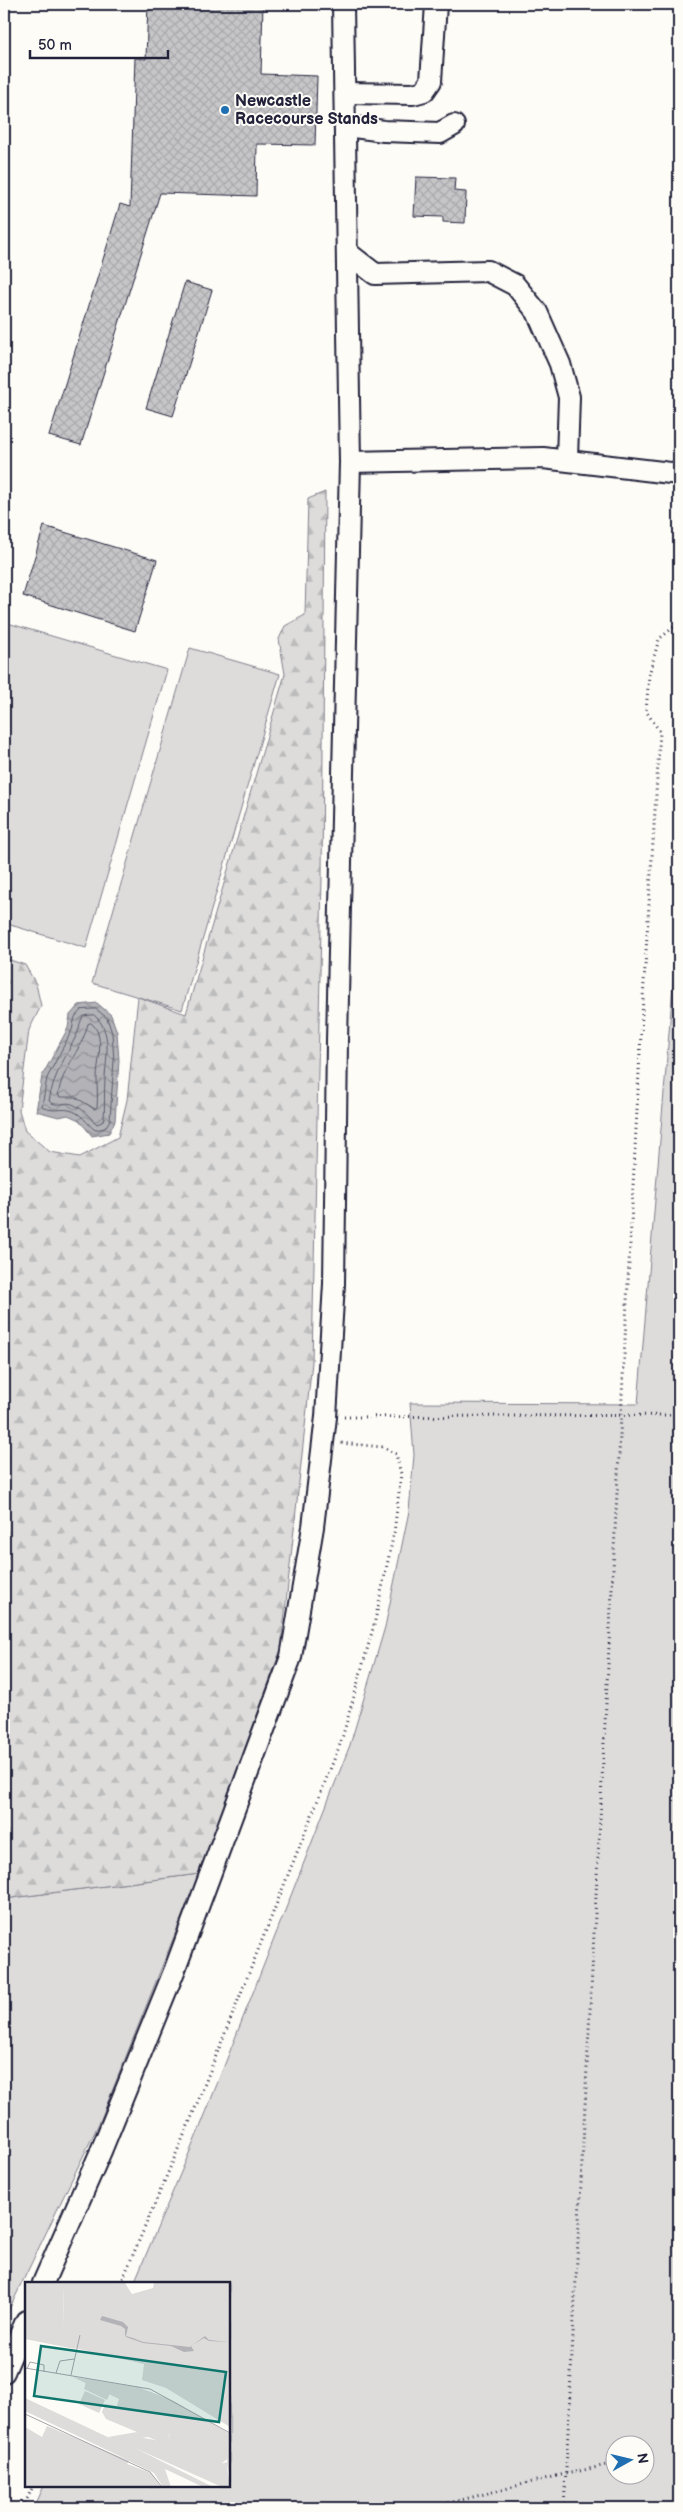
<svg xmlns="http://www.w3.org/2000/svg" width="683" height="2512" font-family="'Balsamiq Sans',sans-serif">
<defs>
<pattern id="forest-firs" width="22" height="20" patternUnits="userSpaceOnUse" patternTransform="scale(1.25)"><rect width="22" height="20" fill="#dddcdb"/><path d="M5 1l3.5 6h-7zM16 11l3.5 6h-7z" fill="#bdbcbd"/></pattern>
<pattern id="water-waves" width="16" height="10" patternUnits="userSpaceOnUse" patternTransform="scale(1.25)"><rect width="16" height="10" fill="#b2b2b7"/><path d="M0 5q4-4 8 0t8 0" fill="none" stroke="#909096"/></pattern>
<pattern id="building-cross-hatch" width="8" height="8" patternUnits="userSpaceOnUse" patternTransform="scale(1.25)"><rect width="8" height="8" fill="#c6c6c8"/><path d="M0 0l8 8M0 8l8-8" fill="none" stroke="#aaaaad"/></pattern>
</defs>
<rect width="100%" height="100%" fill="#fdfcf7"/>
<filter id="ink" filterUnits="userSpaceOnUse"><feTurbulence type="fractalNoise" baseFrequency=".02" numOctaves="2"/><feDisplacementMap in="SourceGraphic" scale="10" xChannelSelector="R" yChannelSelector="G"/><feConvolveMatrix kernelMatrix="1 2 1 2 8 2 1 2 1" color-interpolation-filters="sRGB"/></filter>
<g filter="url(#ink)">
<g fill="#dddcdb" stroke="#807f8b" fill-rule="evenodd">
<path d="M 4,622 L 167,670 L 86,948 L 4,923 Z"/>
<path d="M 190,648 L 280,674 L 182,1010 L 92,983 Z"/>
<path d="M 679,913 L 679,2508 L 34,2508 L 44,2486 L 229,2486 L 229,2283 L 134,2283 L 201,2125 L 350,1745 L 385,1627 L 409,1511 L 414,1455 L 410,1403 L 638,1404 ZM 616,2444 L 646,2444 L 646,2474 L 616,2474 Z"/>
<path d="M 199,1874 L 101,2119 L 4,2320 L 4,1899 Z"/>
</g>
<path fill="url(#forest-firs)" stroke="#807f8b" d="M 325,492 L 322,876 L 312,1362 L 281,1649 L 199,1874 L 4,1899 L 4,958 L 25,965 L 36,984 L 41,1006 L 29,1030 L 19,1110 L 25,1131 L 50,1152 L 80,1157 L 118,1137 L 127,1100 L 138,997 L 186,1014 L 285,674 L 279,639 L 285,626 L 305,615 L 308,499 Z"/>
<path fill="url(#water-waves)" stroke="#787885" d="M 97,1003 L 111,1015 L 117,1032 L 119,1060 L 115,1121 L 109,1133 L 92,1136 L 79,1120 L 68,1115 L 59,1117 L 36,1111 L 42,1076 L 68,1028 L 70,1015 L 79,1005 Z"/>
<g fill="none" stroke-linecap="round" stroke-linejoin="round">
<g stroke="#5c5c6d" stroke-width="1">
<path d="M 96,1009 L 107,1018 L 112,1033 L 114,1060 L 110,1120 L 105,1128 L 95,1130 C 87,1124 81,1112 69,1110 C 60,1108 51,1113 42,1106 L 47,1078 L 72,1030 L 75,1017 L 81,1010 Z"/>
<path d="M 94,1015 C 113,1031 106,1057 105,1078 C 104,1092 105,1105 104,1118 L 102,1122 L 97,1124 C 89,1117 83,1108 72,1104 C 64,1101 57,1108 49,1101 C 54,1073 65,1059 77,1034 C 80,1028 79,1021 84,1016 Z"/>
<path d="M 91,1023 C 106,1034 97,1063 97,1079 C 97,1089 98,1097 97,1107 L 95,1109 L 75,1097 L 60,1097 L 58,1095 C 62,1068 82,1050 88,1024 Z"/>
</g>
</g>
<g fill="url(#building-cross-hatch)" stroke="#22223b">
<path d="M 148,4 L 263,4 L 261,74 L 317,76 L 315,145 L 257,144 L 256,196 L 160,193 L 81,445 L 49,436 L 120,204 L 130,207 L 135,58 L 146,59 Z"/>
<path d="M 416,177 L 455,178 L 454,191 L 466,192 L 465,223 L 443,222 L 443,217 L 414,216 Z"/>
<path d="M 185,282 L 212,290 L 173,416 L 146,408 Z"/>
<path d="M 44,526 L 157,560 L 135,631 L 23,596 Z"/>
</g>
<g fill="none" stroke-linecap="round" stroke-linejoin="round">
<g stroke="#22223b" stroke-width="24">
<g id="minor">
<path d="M 345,93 L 413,94 L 424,91 L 431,81 L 436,4"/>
<path d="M 346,126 L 384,131 L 440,133 L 454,125"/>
<path d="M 348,253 L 375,274 L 488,271 L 515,285 L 537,312 L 560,364 L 569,397 L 567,459"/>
<path d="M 350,462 L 543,458 L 679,474"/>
<path d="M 43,2283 L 101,2151 L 175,1969 L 291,1657 L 313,1527 L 326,1417 L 334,1284 L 337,1041 L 350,462 L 343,4"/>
<path d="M 4,2372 L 26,2321"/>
</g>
</g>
<g stroke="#22223b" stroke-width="3" stroke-dasharray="1 4" stroke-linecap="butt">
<path d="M 344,1417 L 679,1415"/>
<path d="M 121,2283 L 190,2121 L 341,1742 L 374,1625 L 394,1533 L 401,1474 L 396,1454 L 382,1447 L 340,1443"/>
<path d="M 575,2472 L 611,2464"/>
<path d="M 23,2508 L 33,2486"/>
<path d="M 429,2508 L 556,2476"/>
<path d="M 564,2508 L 642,1014 L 660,732 L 646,711 L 649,675 L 659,639 L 679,623"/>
</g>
<use href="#minor" stroke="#fdfcf7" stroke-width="20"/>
<path stroke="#22223b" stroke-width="3" stroke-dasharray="1 4" stroke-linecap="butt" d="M 556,2476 L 575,2472"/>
</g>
</g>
<circle fill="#1f6fb2" stroke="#fdfcf7" stroke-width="2" cx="225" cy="110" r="5"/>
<g text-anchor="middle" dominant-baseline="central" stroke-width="4" stroke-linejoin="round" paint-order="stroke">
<g font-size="16" font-weight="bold" fill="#22223b" stroke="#fdfcf7" text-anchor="start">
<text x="235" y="101">Newcastle<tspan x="235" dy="18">Racecourse Stands</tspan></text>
</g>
</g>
<g transform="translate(25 2282)">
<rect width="205" height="205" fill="#fdfcf7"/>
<path d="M 44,0 L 99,0 L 107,12 L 128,6 L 129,0 L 205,0 L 205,145 L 141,106 L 117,98 L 119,82 L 45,65 L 38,43 L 39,5 ZM 61,100 L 85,111 L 82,118 L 59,107 ZM 60,109 L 80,118 L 74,131 L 54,122 ZM 0,116 L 89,158 L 83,155 L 112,150 L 119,156 L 146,161 L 143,155 L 145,153 L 149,119 L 205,152 L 204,176 L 197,181 L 202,184 L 205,205 L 197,205 L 110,166 L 188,205 L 178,205 L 140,187 L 146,205 L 138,205 L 129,191 L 104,179 L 102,182 L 126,191 L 136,205 L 0,205 L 0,145 L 17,155 L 22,144 L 103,178 L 0,129 Z" fill="#dddcdb"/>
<path d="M 1,0 L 48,0 L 39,5 L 38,41 L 45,48 L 50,67 L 0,57 ZM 66,0 L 100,0 L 103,8 L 99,9 L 97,5 L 92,37 L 79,33 L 86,29 L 91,2 L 79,1 L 76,7 L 74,0 ZM 48,95 L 113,105 L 149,119 L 149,146 L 143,155 L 150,166 L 123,155 L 116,156 L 112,150 L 81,137 L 77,130 L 80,122 L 92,124 L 94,117 ZM 205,156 L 205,194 L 202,184 L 198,183 L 198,189 L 182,183 L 179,179 L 196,182 L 202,180 Z" fill="#dddcdb"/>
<path d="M 77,34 L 98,40 L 103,45 L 101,54 L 108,56 L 118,60 L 165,65 L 180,54 L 184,58 L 205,60 L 184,59 L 179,56 L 166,64 L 169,69 L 159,70 L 146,64 L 118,61 L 101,55 L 100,53 L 100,47 L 96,44 L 75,38 Z" fill="#b2b2b7"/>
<path fill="none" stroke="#a5a5ac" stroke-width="1" d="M 0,86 L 125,107 L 205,151M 2,87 L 5,80 L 19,83 L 19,90M 31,91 L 35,79 L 49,77M 46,93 L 55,53M 0,132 L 125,190 L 137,205"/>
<path fill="#0f766e" fill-opacity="0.15" stroke="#0f766e" stroke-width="2.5" d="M 16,64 L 201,90 L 194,140 L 9,114 Z"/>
<rect width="205" height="205" fill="none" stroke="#22223b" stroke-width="2.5"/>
</g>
<rect width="683" height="2512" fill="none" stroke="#fdfcf7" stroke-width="20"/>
<rect x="10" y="10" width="663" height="2492" fill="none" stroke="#22223b" stroke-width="2" filter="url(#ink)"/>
<g transform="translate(630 2460) rotate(82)"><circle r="24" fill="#fdfcf7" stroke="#a5a5ac"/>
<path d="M0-4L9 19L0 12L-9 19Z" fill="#1f6fb2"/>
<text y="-8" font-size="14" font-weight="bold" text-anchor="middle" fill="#22223b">N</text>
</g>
<path d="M30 50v8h138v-8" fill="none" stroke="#22223b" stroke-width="2.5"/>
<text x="38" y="50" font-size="15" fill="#22223b" stroke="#fdfcf7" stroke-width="4" paint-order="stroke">50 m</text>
</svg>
